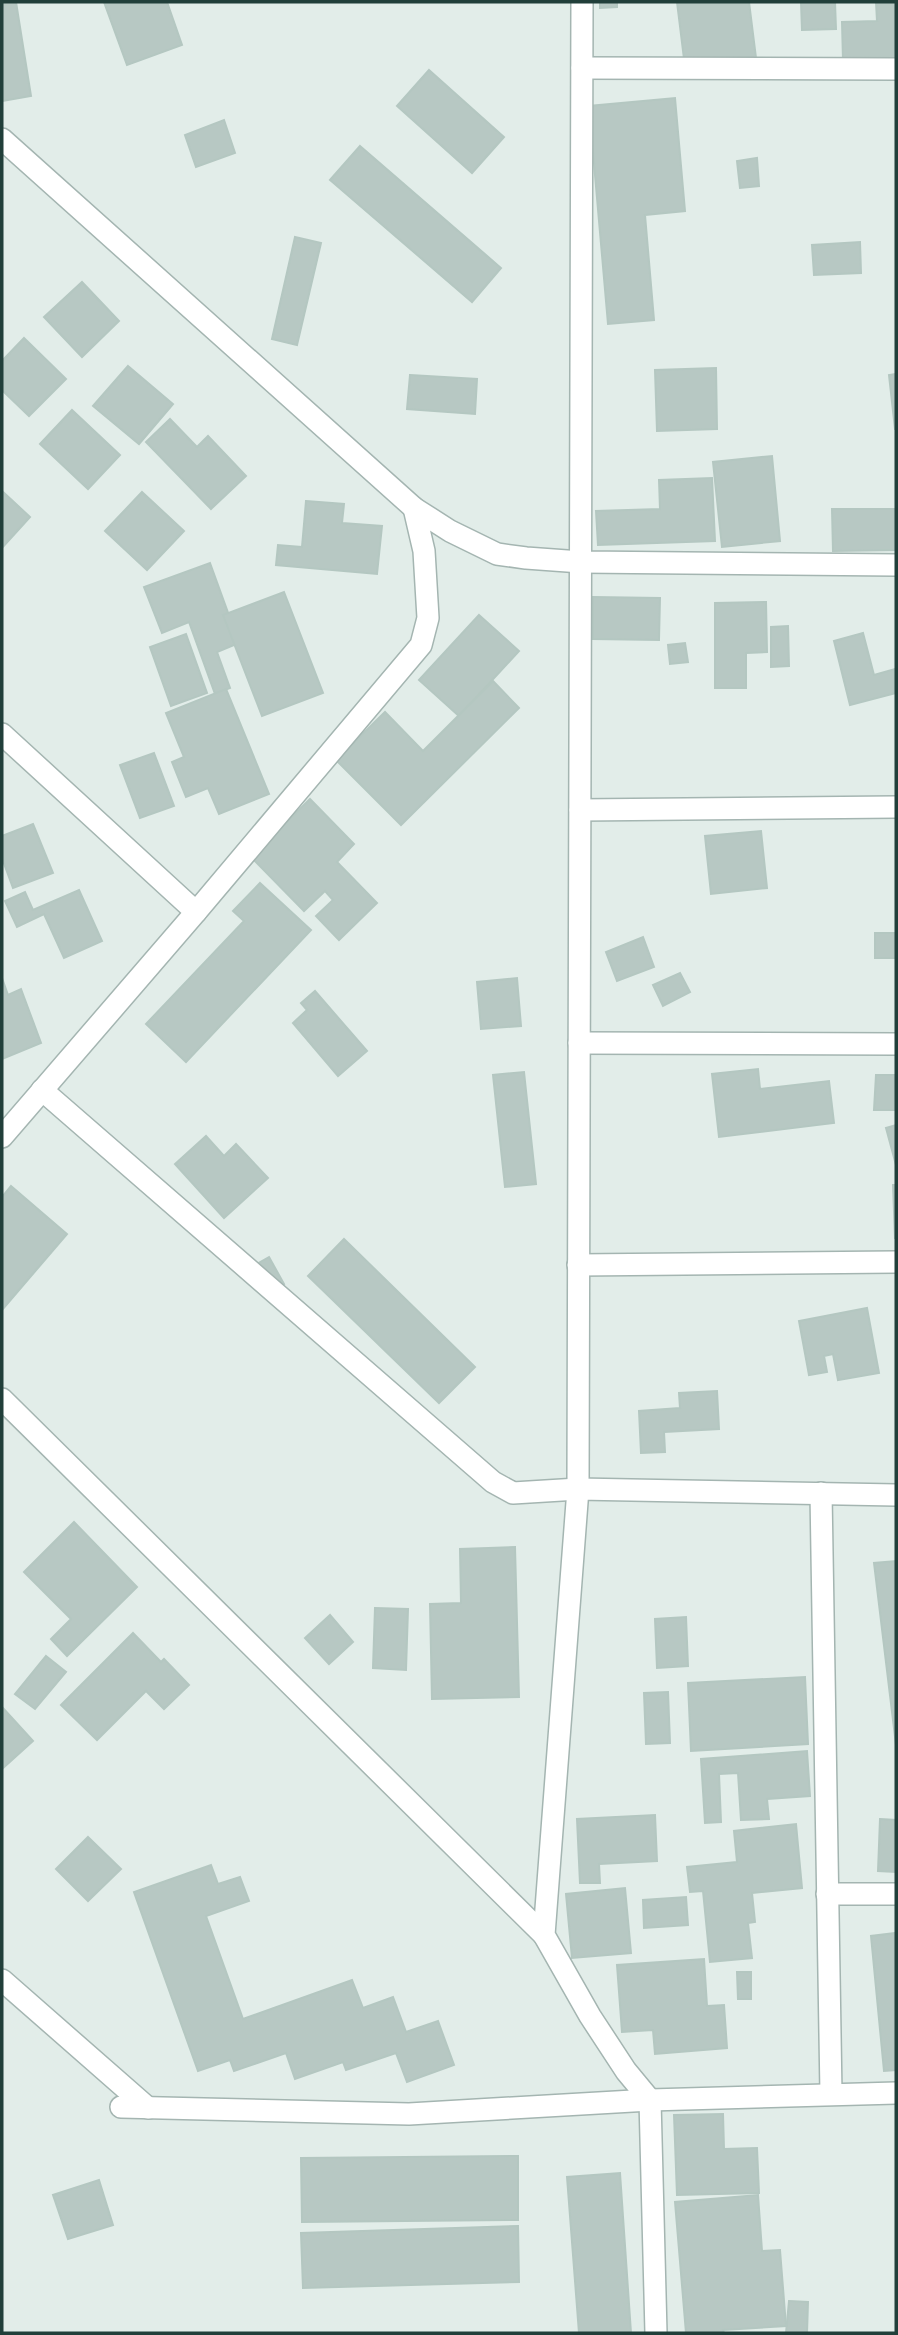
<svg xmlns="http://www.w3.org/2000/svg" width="898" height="2335" font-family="'Work Sans',sans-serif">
<rect width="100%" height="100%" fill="#e2ede9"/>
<g fill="#b7c8c3" stroke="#b4c7c1" stroke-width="2">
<path d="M 2,2 L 16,2 L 31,96 L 2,101 Z"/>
<path d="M 104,2 L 167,2 L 182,45 L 127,65 Z"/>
<path d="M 600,2 L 617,2 L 617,7 L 600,8 Z"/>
<path d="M 677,2 L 749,2 L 756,58 L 685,67 Z"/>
<path d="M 801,2 L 835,2 L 836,29 L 802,30 Z"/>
<path d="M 876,2 L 896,2 L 896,58 L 843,60 L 842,22 L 877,21 Z"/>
<path d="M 429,70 L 504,137 L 472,173 L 397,106 Z"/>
<path d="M 675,98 L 685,211 L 645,215 L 654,320 L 608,324 L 589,106 Z"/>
<path d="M 224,120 L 235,153 L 196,167 L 185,135 Z"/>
<path d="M 360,146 L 501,268 L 472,302 L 330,180 Z"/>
<path d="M 757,158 L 759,186 L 740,188 L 737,161 Z"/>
<path d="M 295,237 L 321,243 L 297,345 L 272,339 Z"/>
<path d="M 860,242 L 861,273 L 814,275 L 812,245 Z"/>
<path d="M 82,282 L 119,321 L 82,357 L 44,317 Z"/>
<path d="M 24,338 L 66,379 L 29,416 L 2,390 L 2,361 Z"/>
<path d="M 128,366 L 173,404 L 139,444 L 93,406 Z"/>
<path d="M 716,368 L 717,429 L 657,431 L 655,370 Z"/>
<path d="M 896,374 L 896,429 L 895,429 L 889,375 Z"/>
<path d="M 410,375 L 477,379 L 475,414 L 407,409 Z"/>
<path d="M 72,410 L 120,455 L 88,489 L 40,444 Z"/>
<path d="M 170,419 L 197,447 L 208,436 L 246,476 L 211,509 L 146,442 Z"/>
<path d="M 772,456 L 780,541 L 722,547 L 713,462 Z"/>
<path d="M 712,478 L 715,541 L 598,545 L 596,511 L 660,509 L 659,480 Z"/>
<path d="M 2,491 L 30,517 L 2,548 Z"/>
<path d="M 142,492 L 184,531 L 147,570 L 105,531 Z"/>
<path d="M 306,501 L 344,504 L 342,523 L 382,526 L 377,574 L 276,565 L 278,545 L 302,547 Z"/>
<path d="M 832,509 L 896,509 L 896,550 L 833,551 Z"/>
<path d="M 210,563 L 239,643 L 217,652 L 230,688 L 215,694 L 189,622 L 162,633 L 144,587 Z"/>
<path d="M 284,592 L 323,693 L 262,716 L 223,615 Z"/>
<path d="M 593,597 L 660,598 L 659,640 L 593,639 Z"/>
<path d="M 766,602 L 767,652 L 746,653 L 746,688 L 715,688 L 715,603 Z"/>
<path d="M 479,615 L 519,651 L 459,716 L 419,680 Z"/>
<path d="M 788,626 L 789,666 L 771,667 L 771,627 Z"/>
<path d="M 863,633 L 874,675 L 895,669 L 896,693 L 850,705 L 834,641 Z"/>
<path d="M 186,634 L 207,693 L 171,706 L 150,647 Z"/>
<path d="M 685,643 L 688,662 L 670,664 L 668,645 Z"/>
<path d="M 493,681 L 519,708 L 401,825 L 336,760 L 385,712 L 423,751 Z"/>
<path d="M 226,689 L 269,794 L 219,814 L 208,788 L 186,797 L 172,762 L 184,757 L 166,713 Z"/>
<path d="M 154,753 L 174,806 L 140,818 L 120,765 Z"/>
<path d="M 310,799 L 354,844 L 337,862 L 377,903 L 339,940 L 316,916 L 333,900 L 325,891 L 304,911 L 251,857 Z"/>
<path d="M 33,824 L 53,873 L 13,888 L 2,858 L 2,836 Z"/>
<path d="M 761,831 L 767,888 L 711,894 L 705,836 Z"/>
<path d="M 260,883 L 311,930 L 186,1062 L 146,1024 L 244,921 L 233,911 Z"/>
<path d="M 79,890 L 102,941 L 64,958 L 44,914 L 17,927 L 5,901 L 25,892 L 33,910 Z"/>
<rect x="875" y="933" width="21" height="25"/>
<path d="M 643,937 L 654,967 L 617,981 L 606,952 Z"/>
<path d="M 680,973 L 690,992 L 663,1006 L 653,985 Z"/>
<path d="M 2,978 L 8,995 L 21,989 L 41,1043 L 2,1059 Z"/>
<path d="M 517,978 L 521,1026 L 481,1029 L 477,982 Z"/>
<path d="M 315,991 L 367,1051 L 338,1076 L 293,1023 L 307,1010 L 301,1003 Z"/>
<path d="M 758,1069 L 760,1089 L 829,1081 L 834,1123 L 719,1137 L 712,1074 Z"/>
<path d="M 524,1072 L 536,1184 L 505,1187 L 493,1075 Z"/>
<path d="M 876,1075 L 896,1075 L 896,1110 L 874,1110 Z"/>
<path d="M 896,1125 L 896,1165 L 886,1128 Z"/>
<path d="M 206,1136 L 224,1156 L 236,1144 L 268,1178 L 224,1218 L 175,1164 Z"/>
<path d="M 893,1185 L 896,1185 L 896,1238 L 895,1238 Z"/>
<path d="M 11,1186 L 67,1234 L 2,1310 L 2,1197 Z"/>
<path d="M 344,1239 L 475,1367 L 439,1403 L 308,1276 Z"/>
<path d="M 269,1257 L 284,1284 L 269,1291 L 255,1265 Z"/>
<path d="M 867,1308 L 879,1373 L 838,1380 L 833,1354 L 824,1356 L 827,1372 L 809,1375 L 799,1321 Z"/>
<path d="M 717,1391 L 719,1429 L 664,1432 L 665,1452 L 641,1453 L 639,1411 L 680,1408 L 679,1393 Z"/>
<path d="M 74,1522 L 137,1587 L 67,1656 L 51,1639 L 71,1619 L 24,1572 Z"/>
<path d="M 515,1547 L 519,1697 L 432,1699 L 430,1604 L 461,1603 L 460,1549 Z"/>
<path d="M 896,1561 L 896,1745 L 874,1563 Z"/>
<path d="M 375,1608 L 408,1609 L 406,1670 L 373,1668 Z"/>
<path d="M 330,1615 L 353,1642 L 329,1664 L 305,1638 Z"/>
<path d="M 686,1617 L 688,1666 L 657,1668 L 655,1619 Z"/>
<path d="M 133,1633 L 161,1662 L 164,1659 L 189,1685 L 164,1709 L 146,1691 L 97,1740 L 61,1705 Z"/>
<path d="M 46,1656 L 66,1672 L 35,1709 L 15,1694 Z"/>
<path d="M 805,1677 L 808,1744 L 691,1751 L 688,1683 Z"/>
<path d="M 668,1692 L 670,1743 L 646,1744 L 644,1693 Z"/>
<path d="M 2,1707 L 33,1741 L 2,1769 Z"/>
<path d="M 807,1751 L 810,1796 L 767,1799 L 769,1819 L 741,1820 L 738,1773 L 719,1774 L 721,1822 L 705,1823 L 701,1759 Z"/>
<path d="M 655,1815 L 657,1861 L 599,1864 L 600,1883 L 580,1883 L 577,1819 Z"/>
<path d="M 880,1819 L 896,1820 L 896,1872 L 878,1871 Z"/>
<path d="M 796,1824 L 802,1888 L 752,1893 L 755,1922 L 748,1923 L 752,1958 L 710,1962 L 703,1891 L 690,1892 L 687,1867 L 737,1862 L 734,1831 Z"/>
<path d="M 88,1837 L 121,1869 L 88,1901 L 56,1869 Z"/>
<path d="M 211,1865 L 218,1884 L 240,1877 L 249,1901 L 206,1916 L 243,2019 L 352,1980 L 363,2008 L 393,1997 L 406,2032 L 438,2021 L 454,2065 L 407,2082 L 396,2053 L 346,2070 L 343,2062 L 295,2079 L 286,2053 L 234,2071 L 230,2060 L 198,2071 L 134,1892 Z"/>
<path d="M 625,1888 L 631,1953 L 572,1958 L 566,1894 Z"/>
<path d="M 686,1897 L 688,1925 L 644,1928 L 643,1900 Z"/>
<path d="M 896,1933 L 896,2070 L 884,2071 L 871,1936 Z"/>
<path d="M 704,1959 L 707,2006 L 724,2005 L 727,2048 L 655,2054 L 653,2030 L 622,2032 L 617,1965 Z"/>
<path d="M 737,1972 L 751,1972 L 751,1999 L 738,1999 Z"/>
<path d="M 723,2114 L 724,2149 L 757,2148 L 759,2193 L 677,2195 L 674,2115 Z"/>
<path d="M 518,2156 L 518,2220 L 302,2222 L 301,2158 Z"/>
<path d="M 620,2173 L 631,2333 L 579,2333 L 567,2177 Z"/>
<path d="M 99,2180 L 113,2225 L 68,2239 L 53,2195 Z"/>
<path d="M 758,2195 L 762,2251 L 780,2250 L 786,2326 L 723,2330 L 724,2333 L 686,2333 L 675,2202 Z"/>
<path d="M 518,2226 L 519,2282 L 303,2288 L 301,2233 Z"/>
<path d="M 789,2301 L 808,2302 L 807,2333 L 786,2333 Z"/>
</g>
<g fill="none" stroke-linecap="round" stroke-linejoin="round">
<g stroke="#a4b5b1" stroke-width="24">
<g id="street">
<path d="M 582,2 L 578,1489 L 544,1935 L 590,2016 L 626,2071 L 650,2100 L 656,2333"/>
<path d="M 582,68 L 896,69"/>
<path d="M 2,139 L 414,508 L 450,531 L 497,554 L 526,558 L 581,562 L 896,565"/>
<path d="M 2,734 L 196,912"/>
<path d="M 580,810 L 896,807"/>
<path d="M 579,1043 L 896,1044"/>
<path d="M 42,1090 L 493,1482 L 513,1493 L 578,1489 L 896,1495"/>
<path d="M 2,1137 L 196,912 L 421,645 L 428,618 L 424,551 L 414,508"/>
<path d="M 578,1265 L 896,1262"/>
<path d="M 2,1399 L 544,1935"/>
<path d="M 821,1493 L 831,2094"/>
<path d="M 827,1894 L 896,1894"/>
<path d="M 2,1980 L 148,2108"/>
<path d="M 121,2107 L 409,2114 L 650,2100 L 896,2093"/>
</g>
</g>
<use href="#street" stroke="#fff" stroke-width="21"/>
</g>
<rect width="898" height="2335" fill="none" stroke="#213f3a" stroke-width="7"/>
</svg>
